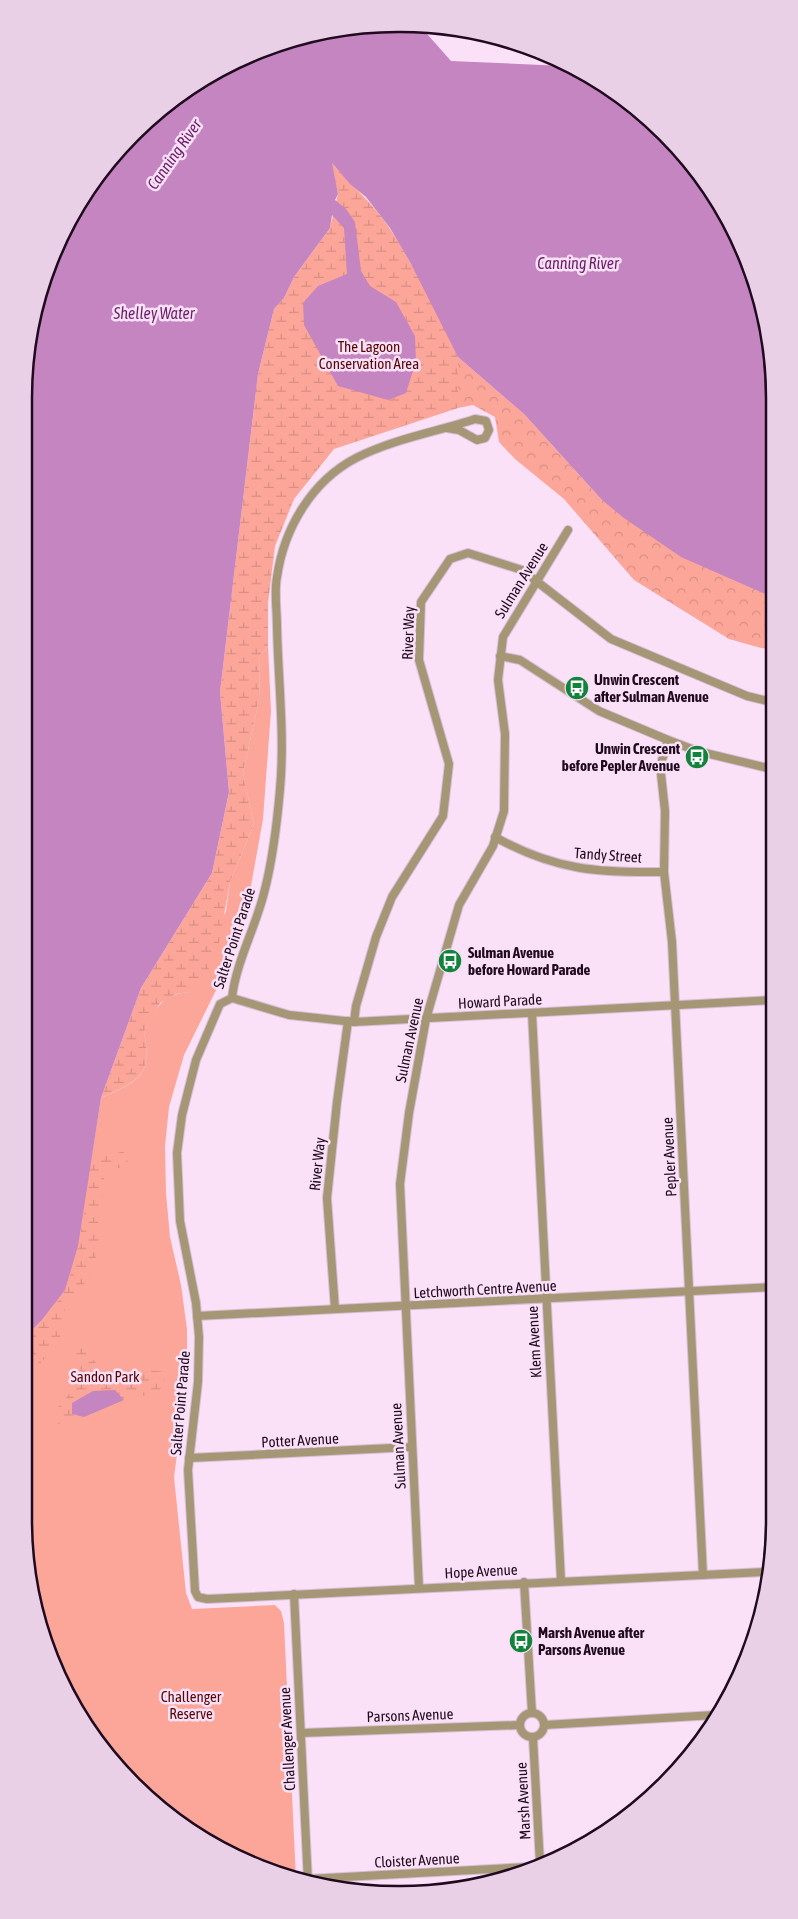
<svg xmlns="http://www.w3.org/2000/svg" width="798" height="1919" font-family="'Asap Condensed',sans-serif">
<defs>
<pattern id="forest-crowns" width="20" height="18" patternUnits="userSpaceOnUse" patternTransform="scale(1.25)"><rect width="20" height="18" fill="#fca699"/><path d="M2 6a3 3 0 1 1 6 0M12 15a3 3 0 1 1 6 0" fill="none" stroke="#d88e83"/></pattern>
<pattern id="wetland-marsh" width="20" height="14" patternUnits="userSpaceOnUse" patternTransform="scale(1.25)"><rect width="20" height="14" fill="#fca699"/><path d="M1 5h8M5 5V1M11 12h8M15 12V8" fill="none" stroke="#d88e83"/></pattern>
</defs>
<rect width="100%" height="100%" fill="#fae1f8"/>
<path fill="#fca699" d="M 268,646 L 271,711 L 263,819 L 247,908 L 221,980 L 184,1055 L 169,1107 L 165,1146 L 166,1193 L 170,1237 L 181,1285 L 187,1329 L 187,1379 L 174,1477 L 186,1593 L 192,1609 L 275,1605 L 281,1611 L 284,1623 L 296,1880 L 279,1875 L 212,1845 L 117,1767 L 74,1707 L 44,1641 L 24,1520 L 24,1338 L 41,1321 L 91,1160 L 101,1098 C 138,1081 153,1077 144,1032 C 156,1009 160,995 189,992 L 226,911 L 230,882 L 254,824 L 243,773 L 259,700 L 260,656 Z"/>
<path fill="url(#forest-crowns)" d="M 458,357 L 524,414 L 602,500 L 735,580 L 772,597 L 772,649 L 761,648 L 729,639 L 634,580 L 564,499 L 515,459 L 499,442 L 495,417 L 473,405 L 458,408 Z"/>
<g fill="url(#wetland-marsh)">
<path d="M 331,162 C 351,185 373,203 390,229 C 414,265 433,306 453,345 L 458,357 L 458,408 L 334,449 L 294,499 L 275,546 L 268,603 L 268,646 L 260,656 L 259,700 L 243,773 L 254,824 L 230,882 L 219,943 L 203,983 L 189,992 L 176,994 L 160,1003 L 144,1032 C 153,1077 138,1080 101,1098 L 141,988 L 212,873 L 229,792 L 220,692 L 258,374 L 274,309 L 284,298 L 294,277 L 330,228 L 338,194 Z"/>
<path d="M 128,1150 L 127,1168 L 106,1168 L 98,1217 L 99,1249 L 86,1282 L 66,1303 L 59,1344 L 24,1380 L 24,1338 C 38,1324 57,1307 65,1288 C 82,1248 85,1203 91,1160 Z"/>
<path d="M 82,1345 L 107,1377 L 149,1370 L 168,1372 L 158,1394 C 123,1396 92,1415 58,1424 L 60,1416 L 57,1408 L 81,1381 L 75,1347 Z"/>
</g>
<g fill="#c485c0">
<path d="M 374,25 L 420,26 L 451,61 L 564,66 L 608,87 L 681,152 L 736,233 L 771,350 L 772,597 L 681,557 L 624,518 L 602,500 L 524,414 L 458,357 L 410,262 L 390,228 L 366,197 L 350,184 L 332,163 L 338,194 L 335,200 L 346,209 L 355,222 L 361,271 L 370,286 L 396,302 L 415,336 L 416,361 L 406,393 L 388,400 L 338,386 L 304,325 L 303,303 L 318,286 L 347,274 L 344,228 L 332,215 L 330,228 L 294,277 L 284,298 L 274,309 L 258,374 L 220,692 L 229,792 L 212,873 L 141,988 L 101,1098 L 78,1246 L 65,1290 L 41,1321 L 24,1338 L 24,399 L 44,279 L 74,212 L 117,152 L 170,101 L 233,63 L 302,37 Z"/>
<path d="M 115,1390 L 124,1400 L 84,1417 L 72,1414 L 72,1403 L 93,1391 Z"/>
</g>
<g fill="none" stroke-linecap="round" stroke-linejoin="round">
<g stroke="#d7bfd5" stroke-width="10">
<g id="street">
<path d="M 447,428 L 459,430 L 477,440 L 485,438 L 489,430 L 486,421 L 475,419 C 436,432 393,439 356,458 C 312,481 284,528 277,577 C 274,592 277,610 277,626 C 278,679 285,735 280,789 C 277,824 273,859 264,893 C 255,929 236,962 232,998 L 220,1004 L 196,1060 L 182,1115 L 177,1153 L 180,1221 L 196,1303 L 199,1337 L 198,1382 L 188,1470 L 195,1591 L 198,1597 L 207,1599 L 766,1572"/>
<path d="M 500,656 L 520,660 L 599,711 L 668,740 L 697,751 L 772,769"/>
<path d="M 668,740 L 662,760 L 661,774 L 665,811 L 664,872 L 672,942 L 703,1575"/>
<path d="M 495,837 C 554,870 598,873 664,872"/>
<path d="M 232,998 L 289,1015 L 354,1022 L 773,1000"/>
<path d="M 532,1013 L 561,1581"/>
<path d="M 354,1022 L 356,1006 L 376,937 L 392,897 L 443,816 L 449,764 L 419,660 L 421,602 L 450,559 L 468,553 L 522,570 L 611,639 L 747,696 L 772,702"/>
<path d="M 335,1309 L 327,1198 L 337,1102 L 348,1021"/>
<path d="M 197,1316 L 774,1287"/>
<path d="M 189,1458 L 412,1447"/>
<path d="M 524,1582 L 532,1713"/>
<path d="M 419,1588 L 400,1184 L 409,1113 L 426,1019 L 459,905 L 493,846 L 504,811 L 505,734 L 498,680 L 503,637 L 568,530"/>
<path d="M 294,1594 L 308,1882"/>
<circle cx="532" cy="1725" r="12"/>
<path d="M 544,1725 L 715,1715"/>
<path d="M 301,1733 L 519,1725"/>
<path d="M 533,1738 L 540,1863"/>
<path d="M 308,1879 L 528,1867"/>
</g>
</g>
<use href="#street" stroke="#a59776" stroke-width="8"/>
</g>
<defs>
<g id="bus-disc" transform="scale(1.25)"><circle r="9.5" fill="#12833b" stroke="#fae1f8"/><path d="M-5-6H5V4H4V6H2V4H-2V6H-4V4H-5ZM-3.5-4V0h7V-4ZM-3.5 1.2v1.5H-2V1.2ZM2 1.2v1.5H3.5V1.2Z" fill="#fff"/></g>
</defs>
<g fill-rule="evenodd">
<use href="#bus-disc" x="577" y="688"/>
<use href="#bus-disc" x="697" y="757"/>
<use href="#bus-disc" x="450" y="961"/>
<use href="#bus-disc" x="521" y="1641"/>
</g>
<g text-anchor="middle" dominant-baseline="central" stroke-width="5" stroke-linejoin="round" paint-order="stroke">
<g font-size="15" fill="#570704" stroke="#fae1f8">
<text x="369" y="346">The Lagoon<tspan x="369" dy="17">Conservation Area</tspan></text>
<text x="105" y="1376">Sandon Park</text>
<text x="191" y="1696">Challenger<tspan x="191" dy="17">Reserve</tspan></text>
</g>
<g font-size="15" fill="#200a1f" stroke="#fae1f8">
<text transform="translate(521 580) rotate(-58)">Sulman Avenue</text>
<text transform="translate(408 633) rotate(-88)">River Way</text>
<text transform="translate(608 855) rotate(4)">Tandy Street</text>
<text transform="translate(234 938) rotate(-72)">Salter Point Parade</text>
<text transform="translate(500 1001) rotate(-3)">Howard Parade</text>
<text transform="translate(409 1040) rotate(-78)">Sulman Avenue</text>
<text transform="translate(669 1157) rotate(-93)">Pepler Avenue</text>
<text transform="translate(317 1164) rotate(-84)">River Way</text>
<text transform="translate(485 1289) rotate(-3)">Letchworth Centre Avenue</text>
<text transform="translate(534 1342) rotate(-93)">Klem Avenue</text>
<text transform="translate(180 1403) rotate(-85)">Salter Point Parade</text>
<text transform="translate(300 1440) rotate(-3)">Potter Avenue</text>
<text transform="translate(398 1446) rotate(-93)">Sulman Avenue</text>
<text transform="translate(481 1571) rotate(-3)">Hope Avenue</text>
<text transform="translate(410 1715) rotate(-2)">Parsons Avenue</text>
<text transform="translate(287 1739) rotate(-93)">Challenger Avenue</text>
<text transform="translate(523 1801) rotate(-93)">Marsh Avenue</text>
<text transform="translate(417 1860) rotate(-3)">Cloister Avenue</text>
</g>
<g font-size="15" font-weight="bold" fill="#200a1f" stroke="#fae1f8" text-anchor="start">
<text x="594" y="679">Unwin Crescent<tspan x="594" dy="17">after Sulman Avenue</tspan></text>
<text x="680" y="748" text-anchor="end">Unwin Crescent<tspan x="680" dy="17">before Pepler Avenue</tspan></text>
<text x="468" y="952">Sulman Avenue<tspan x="468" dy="17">before Howard Parade</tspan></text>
<text x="538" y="1632">Marsh Avenue after<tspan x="538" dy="17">Parsons Avenue</tspan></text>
</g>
<g font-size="16" font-style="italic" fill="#691e67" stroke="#fae1f8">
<text transform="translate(174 154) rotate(-55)">Canning River</text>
<text x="578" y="263">Canning River</text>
<text x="154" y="313">Shelley Water</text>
</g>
</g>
<path d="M0 0H798V1919H0ZM398 32H400A366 366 0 0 1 766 398V1520A366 366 0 0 1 400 1886H398A366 366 0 0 1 32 1520V398A366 366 0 0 1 398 32Z" fill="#e9d0e7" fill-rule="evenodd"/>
<path fill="none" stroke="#200a1f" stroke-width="2.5" d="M398 32H400A366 366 0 0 1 766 398V1520A366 366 0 0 1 400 1886H398A366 366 0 0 1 32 1520V398A366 366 0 0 1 398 32Z"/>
</svg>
